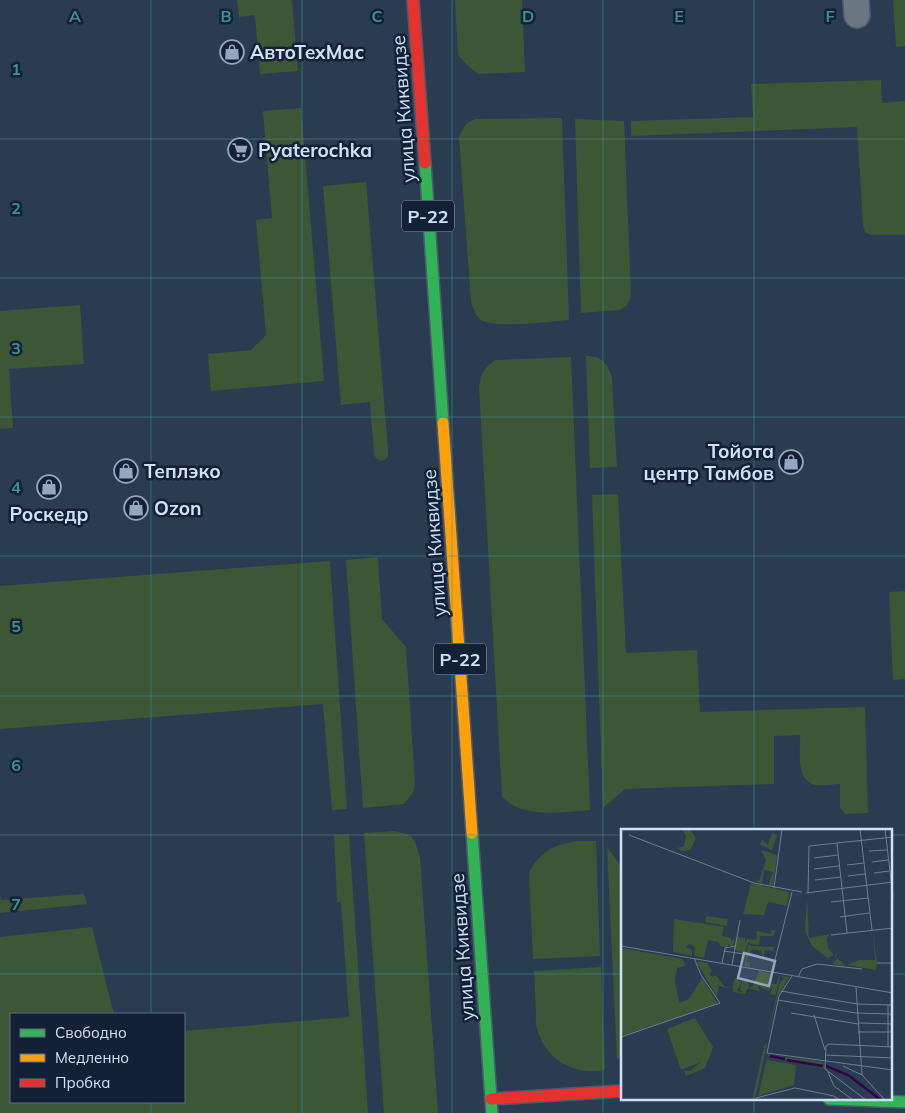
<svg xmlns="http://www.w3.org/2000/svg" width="905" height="1113" font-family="Mulish,sans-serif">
<rect width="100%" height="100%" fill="#2a3c52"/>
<g fill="#3c5735">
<path d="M 237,0 L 292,0 L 298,71 L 260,74 L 255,15 L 239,17 Z"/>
<path d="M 455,0 L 522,0 L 525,72 L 478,74 L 467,65 L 458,55 Z"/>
<path d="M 893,0 L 905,0 L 905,46 L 896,47 Z"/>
<path d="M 881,80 L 882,103 L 905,101 L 905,235 L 871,235 L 865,232 L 863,225 L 857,127 L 631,136 L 631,121 L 753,117 L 751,84 Z"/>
<path d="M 301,108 L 324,381 L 211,391 L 208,354 L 251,350 L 266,335 L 256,220 L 272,218 L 263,111 Z"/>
<path d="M 562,118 L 569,320 C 550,321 493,330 480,319 C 475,315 473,308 471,302 L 459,136 L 466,124 L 475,119 Z"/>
<path d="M 575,119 L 624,121 L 631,293 C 630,301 628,306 619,310 L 581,313 Z"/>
<path d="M 366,182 L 388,449 L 388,457 L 382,461 L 377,459 L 374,455 L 370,402 L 341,405 L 323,186 Z"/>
<path d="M 80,305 L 84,364 L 9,369 L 13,428 L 0,429 L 0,311 Z"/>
<path d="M 586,356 C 601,355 608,364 612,378 L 617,467 L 590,468 Z"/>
<path d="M 571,357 L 590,810 C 567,812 540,816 519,808 C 513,806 507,801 502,797 L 479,387 C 481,374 484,367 496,360 Z"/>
<path d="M 618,494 L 626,653 L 697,650 L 700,712 L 865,707 L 868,813 L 845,814 L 840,807 L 840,784 C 832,784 819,787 812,784 C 795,776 801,749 800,735 L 774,736 L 774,784 L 625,789 L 603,808 L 592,495 Z"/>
<path d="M 378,557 L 382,619 L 406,647 L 415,783 L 414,791 L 404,804 L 363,808 L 346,560 Z"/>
<path d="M 330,561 L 347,809 L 332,810 L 323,704 L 0,729 L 0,586 Z"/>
<path d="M 905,591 L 905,679 L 893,680 L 889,592 Z"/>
<path d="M 394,831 L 410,835 L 415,842 L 420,857 L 438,1113 L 384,1113 L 364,833 Z"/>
<path d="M 349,834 L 368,1113 L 0,1113 L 0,937 L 92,927 L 114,1014 L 11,1014 L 11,1102 L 184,1102 L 184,1031 L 349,1017 L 341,902 L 337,902 L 334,835 Z"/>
<path d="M 578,841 L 596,841 L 600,956 L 533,959 L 529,873 C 539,851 556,844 578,841 Z"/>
<path d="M 607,847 L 622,868 L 622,1054 L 617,1060 Z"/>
<path d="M 84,894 L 87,904 L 0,913 L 0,895 L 1,900 Z"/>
<path d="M 601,967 L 605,1070 C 574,1076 545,1060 537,1028 C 535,1024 536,1018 536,1013 C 535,999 535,985 534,971 Z"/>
</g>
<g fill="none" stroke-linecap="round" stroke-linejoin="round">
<g stroke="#4b5b6d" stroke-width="28">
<path id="street" d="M 856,0 L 857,15"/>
</g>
<g stroke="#4b5b6d" stroke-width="14">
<g id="fast">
<path d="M 425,163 L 443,423"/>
<path d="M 472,833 L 492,1113"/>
<path d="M 829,1099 L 905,1102"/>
</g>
</g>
<g stroke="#4b5b6d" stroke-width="14">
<path id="slow" d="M 443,423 L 472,833"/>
</g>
<g stroke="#4b5b6d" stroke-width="14">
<g id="jam">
<path d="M 413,0 L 425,163"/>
<path d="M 491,1099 L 622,1091"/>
</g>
</g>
<use href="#street" stroke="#6b7683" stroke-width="25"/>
<use href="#fast" stroke="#30b455" stroke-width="11"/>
<use href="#slow" stroke="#ff9f0a" stroke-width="11"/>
<use href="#jam" stroke="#e5322d" stroke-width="11"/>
</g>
<path fill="none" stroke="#3e9191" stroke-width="1" stroke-opacity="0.55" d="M 151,0 L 151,1014M 302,0 L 302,1113M 452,0 L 452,1113M 603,0 L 603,1113M 754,0 L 754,830M 0,139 L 905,139M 0,278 L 905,278M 0,417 L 905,417M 0,556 L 905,556M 0,696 L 905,696M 0,835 L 622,835M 891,835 L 905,835M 0,974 L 622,974M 891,974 L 905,974M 754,1099 L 754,1113M 151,1102 L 151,1113"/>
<defs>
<g id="shop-ring" transform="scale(1.25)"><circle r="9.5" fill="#122135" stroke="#94a7c0" stroke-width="1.5"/><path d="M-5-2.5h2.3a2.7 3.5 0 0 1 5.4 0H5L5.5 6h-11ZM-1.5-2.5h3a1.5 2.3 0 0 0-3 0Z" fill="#94a7c0"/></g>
<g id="supermarket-ring" transform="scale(1.25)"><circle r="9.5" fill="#122135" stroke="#94a7c0" stroke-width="1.5"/><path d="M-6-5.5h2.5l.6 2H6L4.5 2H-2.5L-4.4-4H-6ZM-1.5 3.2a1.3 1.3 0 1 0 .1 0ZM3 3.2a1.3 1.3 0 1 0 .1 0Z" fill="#94a7c0"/></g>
</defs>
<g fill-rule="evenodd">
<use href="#shop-ring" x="232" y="52"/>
<use href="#supermarket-ring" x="240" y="150"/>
<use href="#shop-ring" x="791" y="462"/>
<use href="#shop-ring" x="126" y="471"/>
<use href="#shop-ring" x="49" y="487"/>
<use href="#shop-ring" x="136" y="508"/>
</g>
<g text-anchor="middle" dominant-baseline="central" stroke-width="5" stroke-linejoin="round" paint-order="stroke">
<g fill="#122135" stroke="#95a7c0" stroke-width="1">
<rect x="402" y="200.5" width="52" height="31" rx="4"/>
<rect x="434" y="643.5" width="52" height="31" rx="4"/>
</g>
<g font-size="18" font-weight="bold" fill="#cde1fb">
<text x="428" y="216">Р-22</text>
<text x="460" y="659">Р-22</text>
</g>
<g font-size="19" font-weight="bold" fill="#cde1fb" stroke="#122135" text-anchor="start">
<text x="250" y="52">АвтоТехМас</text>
<text x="258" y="150">Pyaterochka</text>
<text x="774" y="451" text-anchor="end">Тойота<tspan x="774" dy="22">центр Тамбов</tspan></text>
<text x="144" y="471">Теплэко</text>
<text x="154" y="508">Ozon</text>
<text x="49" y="514" text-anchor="middle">Роскедр</text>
</g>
<g font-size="19" fill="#cde1fb" stroke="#122135">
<text transform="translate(403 109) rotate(-94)">улица Киквидзе</text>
<text transform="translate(434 543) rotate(-94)">улица Киквидзе</text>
<text transform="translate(462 947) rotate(-94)">улица Киквидзе</text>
</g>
</g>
<g transform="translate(621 829)">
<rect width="271" height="271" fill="#2a3c52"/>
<path d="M 61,0 L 69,0 L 75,9 L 69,21 L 61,22 L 56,19 L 63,17 L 65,7 ZM 151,4 L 156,6 L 151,21 L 139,16 L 141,10 L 147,16 ZM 140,21 L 156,26 L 152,58 L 148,54 L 152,43 L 143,41 L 141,55 L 131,50 L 138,52 L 145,31 ZM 130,54 L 168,63 L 166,77 L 147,73 L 143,86 L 122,85 ZM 186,69 L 188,109 L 209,105 L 206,109 L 207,119 L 214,127 L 217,123 L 215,128 L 225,137 L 211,135 L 216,130 L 213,126 L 207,129 L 191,117 L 184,102 ZM 85,87 L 107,90 L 106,97 L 84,93 ZM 53,90 L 103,98 L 101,107 L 110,109 L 110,112 L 114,109 L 112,117 L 107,116 L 104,122 L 105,118 L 99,117 L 98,113 L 87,111 L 83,129 L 74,127 L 73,117 L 68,115 L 64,119 L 71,120 L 71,127 L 52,123 ZM 150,101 L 154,101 L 153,107 L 139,107 L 138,116 L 127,114 L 124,125 L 110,119 L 113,119 L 116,108 L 124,109 L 124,113 L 126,110 L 135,111 L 136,102 L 150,105 ZM 252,103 L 256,134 L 255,141 L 226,136 L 238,131 L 254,131 ZM 127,116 L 131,117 L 153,118 L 152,122 L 144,121 L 142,129 L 140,122 L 131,120 L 125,132 L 129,134 L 129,138 L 123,137 ZM 0,119 L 62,130 L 64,137 L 56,139 L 54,152 L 58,174 L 68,170 L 81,149 L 97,175 L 0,207 ZM 75,132 L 86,134 L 91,142 L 88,145 L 92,148 L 95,146 L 104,158 L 111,159 L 114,149 L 121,153 L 116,162 L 123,164 L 119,161 L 121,153 L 127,149 L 128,159 L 132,157 L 138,142 L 152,145 L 151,155 L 155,155 L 158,148 L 154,146 L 159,147 L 156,161 L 154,166 L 149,165 L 152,157 L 148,162 L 137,157 L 138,162 L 127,159 L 124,165 L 112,163 L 112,159 L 106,159 L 98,157 L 96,168 ZM 161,147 L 168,148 L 157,167 L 145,212 L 159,153 L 163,150 ZM 74,189 L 92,218 L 84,239 L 65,247 L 63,241 L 69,242 L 80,233 L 60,241 L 46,200 ZM 146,214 L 134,271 L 131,271 L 143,217 ZM 147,226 L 202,233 L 203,239 L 147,227 L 146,231 L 175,236 L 173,256 L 137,267 Z" fill="#3c5735"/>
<path fill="none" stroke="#320644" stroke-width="2.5" d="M 149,227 L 164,230M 166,231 L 202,237M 205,237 L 227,246 L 260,271"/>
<path fill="none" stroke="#6b7e96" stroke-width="1" d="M 239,0 L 251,101M 264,0 L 272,68M 8,6 L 133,54 L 181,63M 216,14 L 226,104M 248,22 L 266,21M 193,29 L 217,26M 251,33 L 267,31M 226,36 L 243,34M 193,40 L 218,37M 253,44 L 268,42M 227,47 L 244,45M 194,51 L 220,48M 153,59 L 161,0M 187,63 L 188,17 L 272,8M 185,64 L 272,53M 210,73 L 247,69M 219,88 L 248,84M 210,106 L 272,99M 0,117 L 272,164M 103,122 L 123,125M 101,134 L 104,119 L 114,117M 256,134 L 272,134M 111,136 L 119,91M 151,143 L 171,63M 171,147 L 158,167 L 146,224 L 272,241M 177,148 L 181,140 L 196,135 L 241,140M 235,158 L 241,246M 160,162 L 236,175 L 272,176M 157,171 L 235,184 L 272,185M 170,184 L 237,195M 193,186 L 204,221M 237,194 L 272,195M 237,203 L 272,203M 0,208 L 99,174 L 80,146 L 73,129M 267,217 L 267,176M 204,226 L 272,229M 222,237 L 241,246 L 264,271M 207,243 L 213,257 L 232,271M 135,269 L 174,259 L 213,267 L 218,271M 245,271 L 204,240 L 205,217 L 208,215 L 272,218"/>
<path fill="#94a7c0" fill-opacity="0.15" stroke="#94a7c0" stroke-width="2.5" d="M 123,124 L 154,132 L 148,157 L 117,149 Z"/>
<rect width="271" height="271" fill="none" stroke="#cde1fb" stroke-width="2.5"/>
</g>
<g font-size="16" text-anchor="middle" font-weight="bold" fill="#3e9191" stroke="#122135" stroke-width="5" stroke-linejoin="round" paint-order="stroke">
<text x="75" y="22">A</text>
<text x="226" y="22">B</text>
<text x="377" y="22">C</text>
<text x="528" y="22">D</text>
<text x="679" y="22">E</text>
<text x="830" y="22">F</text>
<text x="16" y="75">1</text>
<text x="16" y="214">2</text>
<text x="16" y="354">3</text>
<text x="16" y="493">4</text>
<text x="16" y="632">5</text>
<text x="16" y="771">6</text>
<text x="16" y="910">7</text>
</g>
<rect x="10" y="1013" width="175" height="90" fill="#122135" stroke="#5d6e84"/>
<rect x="20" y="1029" width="25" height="8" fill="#30b455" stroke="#5d6e84"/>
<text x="55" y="1038" font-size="15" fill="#cde1fb">Свободно</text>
<rect x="20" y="1054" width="25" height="8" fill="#ff9f0a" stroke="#5d6e84"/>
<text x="55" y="1063" font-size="15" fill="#cde1fb">Медленно</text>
<rect x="20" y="1079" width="25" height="8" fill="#e5322d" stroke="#5d6e84"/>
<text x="55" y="1088" font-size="15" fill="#cde1fb">Пробка</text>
</svg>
